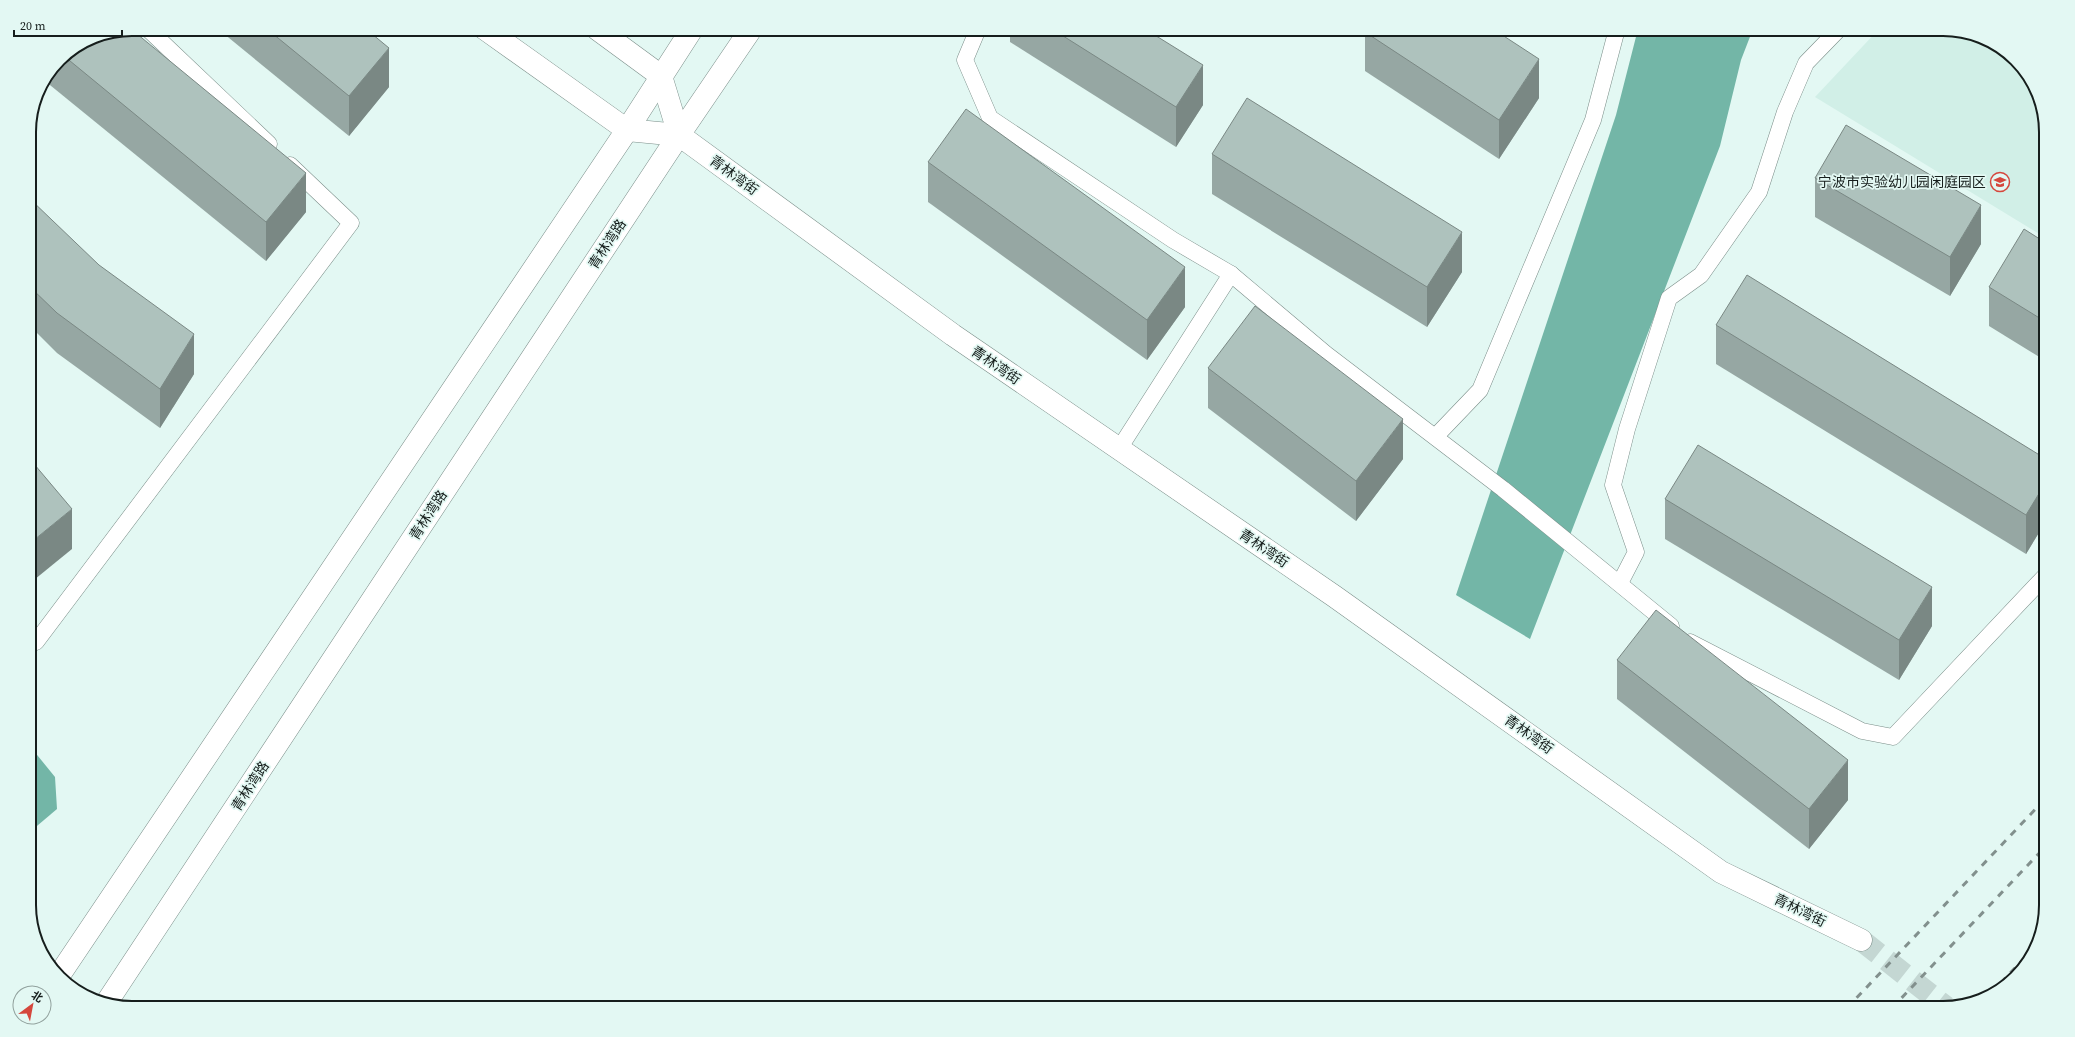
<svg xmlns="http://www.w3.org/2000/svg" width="2075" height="1037" font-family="'Source Serif 4','Noto Sans SC',serif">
<rect width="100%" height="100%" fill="#e3f8f3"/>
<path fill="#d1efe7" d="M 1879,29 L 1942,29 L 1988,40 L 2028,75 L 2046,126 L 2046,238 L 1815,97 Z"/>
<g fill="#73b6a7">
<path d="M 1638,29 L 1753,29 L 1741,60 L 1720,146 L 1530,639 L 1456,595 L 1616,115 Z"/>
<path d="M 29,745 L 55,777 L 57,809 L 31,831 L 29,829 Z"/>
</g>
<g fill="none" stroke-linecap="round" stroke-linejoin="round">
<path stroke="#c4d7d3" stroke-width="22" stroke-dasharray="22 11" stroke-linecap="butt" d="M 1861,940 L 1946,1007"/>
<g stroke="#7b8e89" stroke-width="17">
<g id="service">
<path d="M 148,29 L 269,144"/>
<path d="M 978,29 L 965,60 L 990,118 L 1173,240 L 1231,274"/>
<path d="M 1436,436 L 1480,390 L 1593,120 L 1617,29"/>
<path d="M 1119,449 L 1231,274 L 1326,354 L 1503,489 L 1671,626"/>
<path d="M 1620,583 L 1636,552 L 1613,485 L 1627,429 L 1669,298 L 1701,275 L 1759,192 L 1785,112 L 1806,63 L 1839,29"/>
<path d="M 29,637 L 36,642 L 351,223 L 290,165"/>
<path d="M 1690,642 L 1862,731 L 1893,737 L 2046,575"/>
</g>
</g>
<g stroke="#7b8e89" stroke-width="23">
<g id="minor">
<path d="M 485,29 L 627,130 L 679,135 L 953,335 L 1334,596 L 1721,872 L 1861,940"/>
<path d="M 597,29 L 661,76 L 679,135"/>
</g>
</g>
<g stroke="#7b8e89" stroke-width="23">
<g id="primary">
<path d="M 60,974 L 627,130 L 692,29"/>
<path d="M 107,1002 L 679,135 L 751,29"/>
</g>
</g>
<use href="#service" stroke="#fff" stroke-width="16"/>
<use href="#minor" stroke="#fff" stroke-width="22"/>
<use href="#primary" stroke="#fff" stroke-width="22"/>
<g stroke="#82908d" stroke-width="3" stroke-dasharray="7 7" stroke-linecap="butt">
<path d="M 1991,993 L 2036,946"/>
<path d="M 1847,1008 L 2046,798"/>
<path d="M 1892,1008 L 2046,846"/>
</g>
</g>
<g fill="#96a7a3">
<path d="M 218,29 L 366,29 L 389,87 L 349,136 Z"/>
<path d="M 1010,29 L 1145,29 L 1203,105 L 1176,147 L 1010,42 Z"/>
<path d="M 1313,29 L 1331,29 L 1326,37 Z"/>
<path d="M 1365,32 L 1539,98 L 1499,159 L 1365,71 Z"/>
<path d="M 93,37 L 306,212 L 266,261 L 45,81 L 59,59 Z"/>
<path d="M 1212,154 L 1462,272 L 1427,327 L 1212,194 Z"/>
<path d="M 928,162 L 1185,307 L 1147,360 L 928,202 Z"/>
<path d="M 1815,178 L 1981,244 L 1950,296 L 1815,217 Z"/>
<path d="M 29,198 L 194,374 L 160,428 L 57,353 L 29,325 Z"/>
<path d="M 2046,243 L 2046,361 L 1989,326 L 1989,287 Z"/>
<path d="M 1716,325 L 2046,459 L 2046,521 L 2026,554 L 1716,364 Z"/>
<path d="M 1208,368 L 1403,459 L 1356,521 L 1208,408 Z"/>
<path d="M 1665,499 L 1932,626 L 1899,680 L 1665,539 Z"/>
<path d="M 1617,660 L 1848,800 L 1809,849 L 1617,699 Z"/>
</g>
<g fill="#7a8884">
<path d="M 1326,29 L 1331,29 L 1326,37 Z"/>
<path d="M 389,48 L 389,87 L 349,136 L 349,96 Z"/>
<path d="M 1539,59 L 1539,98 L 1499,159 L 1499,120 Z"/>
<path d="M 1203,65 L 1203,105 L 1176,147 L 1176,107 Z"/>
<path d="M 306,173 L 306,212 L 266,261 L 266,222 Z"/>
<path d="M 1981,205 L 1981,244 L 1950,296 L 1950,257 Z"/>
<path d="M 1462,232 L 1462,272 L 1427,327 L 1427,287 Z"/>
<path d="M 1185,267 L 1185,307 L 1147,360 L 1147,320 Z"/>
<path d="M 194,334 L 194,374 L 160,428 L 160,389 Z"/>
<path d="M 1403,419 L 1403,459 L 1356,521 L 1356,481 Z"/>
<path d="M 2046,482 L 2046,521 L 2026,554 L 2026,515 Z"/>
<path d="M 72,509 L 72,549 L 29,584 L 29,544 Z"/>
<path d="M 1932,587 L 1932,626 L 1899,680 L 1899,640 Z"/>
<path d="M 1848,760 L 1848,800 L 1809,849 L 1809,809 Z"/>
</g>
<g fill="#aec2bd" stroke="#7a8884">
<path d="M 131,29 L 306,173 L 266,222 L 64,56 L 93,37 Z"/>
<path d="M 267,29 L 366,29 L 389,48 L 349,96 Z"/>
<path d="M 1052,29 L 1145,29 L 1203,65 L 1176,107 Z"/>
<path d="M 1367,29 L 1493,29 L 1539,59 L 1499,120 L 1365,32 Z"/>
<path d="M 1247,98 L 1462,232 L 1427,287 L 1212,154 Z"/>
<path d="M 966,109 L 1185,267 L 1147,320 L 928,162 Z"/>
<path d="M 1846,125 L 1981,205 L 1950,257 L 1815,178 Z"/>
<path d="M 29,198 L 99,265 L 194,334 L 160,389 L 57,313 L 29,286 Z"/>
<path d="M 2024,229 L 2046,243 L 2046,322 L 1989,287 Z"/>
<path d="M 1747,275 L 2046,459 L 2046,482 L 2026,515 L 1716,325 Z"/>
<path d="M 1255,306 L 1403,419 L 1356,481 L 1208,368 Z"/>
<path d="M 1698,445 L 1932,587 L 1899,640 L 1665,499 Z"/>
<path d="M 29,458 L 72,509 L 29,544 Z"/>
<path d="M 1656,610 L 1848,760 L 1809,809 L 1617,660 Z"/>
</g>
<defs>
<g id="school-ring" transform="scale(1)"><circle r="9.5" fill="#e3f8f3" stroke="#d5473d" stroke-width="1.5"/><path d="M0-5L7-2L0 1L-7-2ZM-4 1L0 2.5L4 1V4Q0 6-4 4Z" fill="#d5473d"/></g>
</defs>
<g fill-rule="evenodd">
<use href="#school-ring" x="2000" y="182"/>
</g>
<g text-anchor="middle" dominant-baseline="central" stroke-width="3.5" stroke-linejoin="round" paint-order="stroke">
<g font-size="14" fill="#161e1c" stroke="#e3f8f3">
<text transform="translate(734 175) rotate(36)">青林湾街</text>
<text transform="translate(607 244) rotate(-57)">青林湾路</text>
<text transform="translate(996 365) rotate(34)">青林湾街</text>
<text transform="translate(428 515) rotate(-57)">青林湾路</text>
<text transform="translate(1264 548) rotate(34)">青林湾街</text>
<text transform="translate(1529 734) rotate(35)">青林湾街</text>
<text transform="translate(250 786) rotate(-57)">青林湾路</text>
<text transform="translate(1800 910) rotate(26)">青林湾街</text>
</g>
<g font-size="14" fill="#161e1c" stroke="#e3f8f3" text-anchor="end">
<text x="1986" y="182">宁波市实验幼儿园闲庭园区</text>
</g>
</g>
<path d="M0 0H2075V1037H0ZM132 36H1943A96 96 0 0 1 2039 132V905A96 96 0 0 1 1943 1001H132A96 96 0 0 1 36 905V132A96 96 0 0 1 132 36Z" fill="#e3f8f3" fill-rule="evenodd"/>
<path fill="none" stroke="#161e1c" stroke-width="2" d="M132 36H1943A96 96 0 0 1 2039 132V905A96 96 0 0 1 1943 1001H132A96 96 0 0 1 36 905V132A96 96 0 0 1 132 36Z"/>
<g transform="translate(32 1005) rotate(32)"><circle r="19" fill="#e3f8f3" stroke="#91a19d"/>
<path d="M0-3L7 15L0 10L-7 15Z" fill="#d5473d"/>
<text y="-6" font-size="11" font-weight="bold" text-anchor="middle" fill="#161e1c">北</text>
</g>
<path d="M14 30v6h108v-6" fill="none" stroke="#161e1c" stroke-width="2"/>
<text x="20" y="30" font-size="12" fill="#161e1c" stroke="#e3f8f3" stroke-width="3" paint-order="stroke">20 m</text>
</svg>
